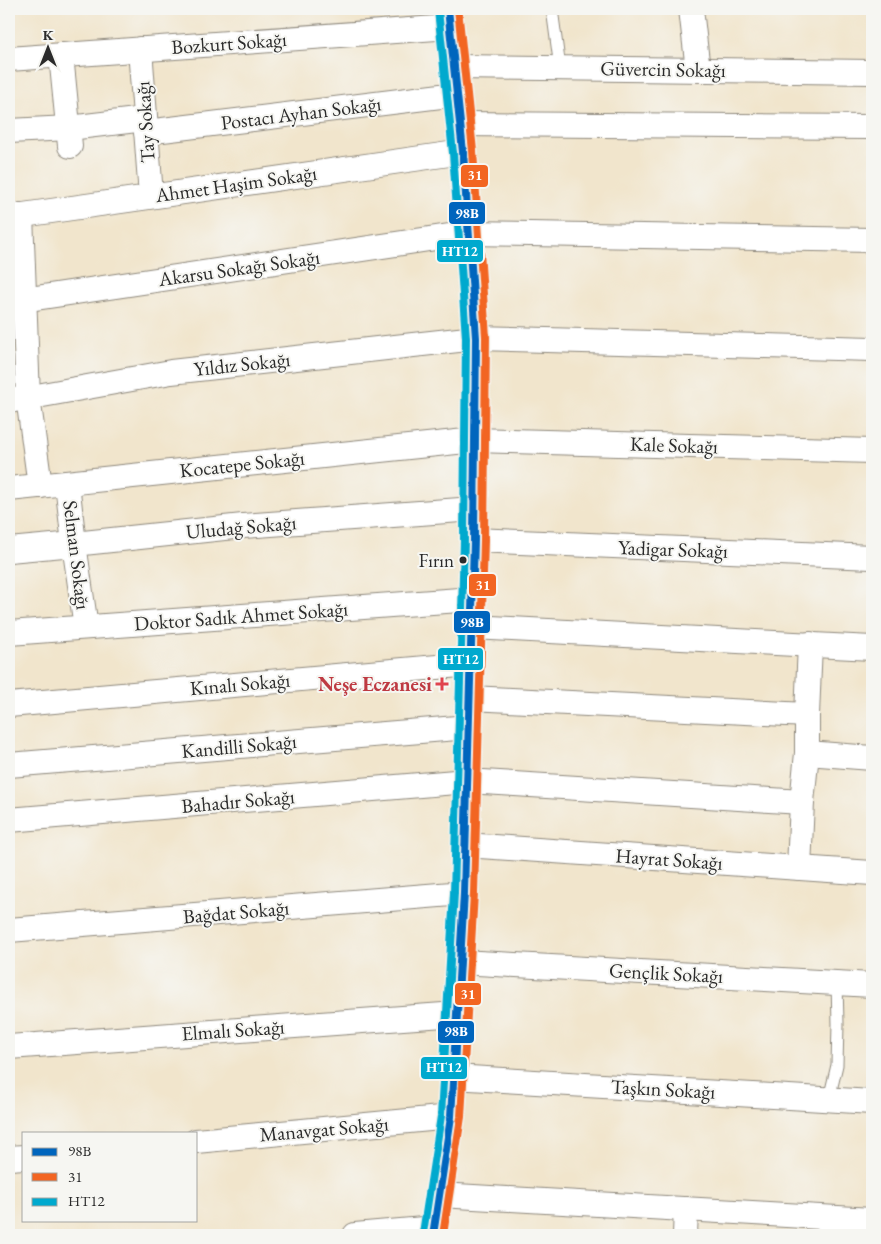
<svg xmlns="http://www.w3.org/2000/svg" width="881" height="1244" font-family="'EB Garamond',serif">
<rect width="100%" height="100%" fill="#f6f6f2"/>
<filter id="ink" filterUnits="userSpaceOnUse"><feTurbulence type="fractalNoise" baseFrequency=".02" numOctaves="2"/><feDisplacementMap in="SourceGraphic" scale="10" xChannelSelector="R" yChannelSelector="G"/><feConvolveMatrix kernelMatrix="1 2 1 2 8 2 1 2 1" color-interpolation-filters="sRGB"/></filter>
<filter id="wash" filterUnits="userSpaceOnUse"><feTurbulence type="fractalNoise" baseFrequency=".0096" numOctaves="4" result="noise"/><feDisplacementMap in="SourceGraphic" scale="20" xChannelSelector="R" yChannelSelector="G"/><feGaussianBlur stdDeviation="1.12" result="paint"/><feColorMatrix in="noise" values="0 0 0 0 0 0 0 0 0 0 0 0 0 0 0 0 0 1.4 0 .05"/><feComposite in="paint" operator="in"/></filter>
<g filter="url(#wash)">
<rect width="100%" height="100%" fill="#f1e5cc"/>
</g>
<g filter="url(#ink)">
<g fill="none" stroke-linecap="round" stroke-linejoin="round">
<g stroke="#8e887c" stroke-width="13">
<g id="service">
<path d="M 552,9 L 560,68"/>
<path d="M 829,1099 L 837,1065 L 838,1024 L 837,983"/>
</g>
</g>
<g stroke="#8e887c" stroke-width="26">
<g id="minor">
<path d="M 691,9 L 698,70"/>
<path d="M 140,49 L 151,196"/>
<path d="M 61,55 L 70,146"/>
<path d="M 9,59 L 450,27"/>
<path d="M 454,67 L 872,72"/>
<path d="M 460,124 L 872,127"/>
<path d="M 9,131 L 69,128 L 145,119"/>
<path d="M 146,132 L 457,94"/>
<path d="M 21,215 L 28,397 L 40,486"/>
<path d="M 9,217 L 463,152"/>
<path d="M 9,302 L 469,233 L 872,240"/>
<path d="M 9,401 L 171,372 L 476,338 L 872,349"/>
<path d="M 67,483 L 74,544 L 86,627"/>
<path d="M 9,489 L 475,440 L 872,451"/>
<path d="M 474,540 L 872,557"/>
<path d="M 9,550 L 74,544 L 243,526 L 474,509"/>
<path d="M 472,627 L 872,648"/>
<path d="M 9,633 L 473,599"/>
<path d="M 470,698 L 807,715"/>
<path d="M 9,705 L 471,664"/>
<path d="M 807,753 L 872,758"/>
<path d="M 9,765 L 469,727"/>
<path d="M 9,820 L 467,781 L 802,802"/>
<path d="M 465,845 L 872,873"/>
<path d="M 799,868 L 802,802 L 807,753 L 807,715 L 810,644"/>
<path d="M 9,930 L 464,893"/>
<path d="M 460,962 L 872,985"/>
<path d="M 9,1047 L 457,1014"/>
<path d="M 453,1077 L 872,1102"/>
<path d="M 196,1141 L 451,1117"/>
<path d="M 9,1158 L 24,1157"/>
<path d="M 440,1195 L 872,1220"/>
<path d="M 355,1235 L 435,1228"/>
<path d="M 685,1235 L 686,1209"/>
</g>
</g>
<g stroke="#8e887c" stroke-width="29">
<path id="secondary" d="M 433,1235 L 451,1117 L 453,1077 L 464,893 L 474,540 L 476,338 L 463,152 L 448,9"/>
</g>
<use href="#service" stroke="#fff" stroke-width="11"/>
<use href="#minor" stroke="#fff" stroke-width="24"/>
<use href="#secondary" stroke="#fce5cf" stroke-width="28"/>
<g stroke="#f6f6f2" stroke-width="11">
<path id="bus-1" d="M 433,1235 L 451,1117 L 464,893 L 474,540 L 476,338 L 463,152 L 448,9"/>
</g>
<g stroke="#f6f6f2" stroke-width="11">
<path id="bus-2" d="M 443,1235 L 461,1117 L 474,893 L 484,540 L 486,337 L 473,151 L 458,9"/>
</g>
<g stroke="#f6f6f2" stroke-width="11">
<path id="bus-3" d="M 423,1233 L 441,1116 L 454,893 L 464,540 L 466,338 L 453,153 L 438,10"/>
</g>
<use href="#bus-1" stroke="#0065bd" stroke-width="8"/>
<use href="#bus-2" stroke="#f26522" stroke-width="8"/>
<use href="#bus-3" stroke="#00a9ce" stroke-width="8"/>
</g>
</g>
<circle fill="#2b2b2b" stroke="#f6f6f2" stroke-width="2" cx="463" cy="560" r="4.5"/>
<path fill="#e0444e" stroke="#f6f6f2" stroke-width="2" d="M439.5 676.5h5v5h5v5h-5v5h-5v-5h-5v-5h5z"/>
<g text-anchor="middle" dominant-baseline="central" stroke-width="4" stroke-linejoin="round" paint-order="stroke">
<g font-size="19" fill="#2b2b2b" stroke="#f6f6f2" text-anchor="end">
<text x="454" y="560">Fırın</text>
</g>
<g font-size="20" fill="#2b2b2b" stroke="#f6f6f2">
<text transform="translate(229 43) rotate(-4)">Bozkurt Sokağı</text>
<text transform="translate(663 69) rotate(1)">Güvercin Sokağı</text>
<text transform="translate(301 113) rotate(-7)">Postacı Ayhan Sokağı</text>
<text transform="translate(145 122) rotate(-94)">Tay Sokağı</text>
<text transform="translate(236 184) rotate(-8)">Ahmet Haşim Sokağı</text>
<text transform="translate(239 268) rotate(-8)">Akarsu Sokağı Sokağı</text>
<text transform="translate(242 364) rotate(-6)">Yıldız Sokağı</text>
<text transform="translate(674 445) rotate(2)">Kale Sokağı</text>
<text transform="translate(242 464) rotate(-6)">Kocatepe Sokağı</text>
<text transform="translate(241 527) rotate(-5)">Uludağ Sokağı</text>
<text transform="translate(673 549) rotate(2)">Yadigar Sokağı</text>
<text transform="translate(77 555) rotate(83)">Selman Sokağı</text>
<text transform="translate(241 616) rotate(-4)">Doktor Sadık Ahmet Sokağı</text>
<text transform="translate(240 684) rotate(-5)">Kınalı Sokağı</text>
<text transform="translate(239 746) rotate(-5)">Kandilli Sokağı</text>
<text transform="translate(238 801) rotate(-5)">Bahadır Sokağı</text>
<text transform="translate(669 859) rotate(4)">Hayrat Sokağı</text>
<text transform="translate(236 912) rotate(-5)">Bağdat Sokağı</text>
<text transform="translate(666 973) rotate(3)">Gençlik Sokağı</text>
<text transform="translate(233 1030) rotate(-4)">Elmalı Sokağı</text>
<text transform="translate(663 1089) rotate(3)">Taşkın Sokağı</text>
<text transform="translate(324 1129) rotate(-5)">Manavgat Sokağı</text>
</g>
<g font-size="20" font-weight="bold" fill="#be3a42" stroke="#f6f6f2" text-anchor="end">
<text x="432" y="684">Neşe Eczanesi</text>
</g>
</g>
<g stroke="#f6f6f2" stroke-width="2">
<rect x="460" y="164" width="29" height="24" rx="5" fill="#f26522"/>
<rect x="448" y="201" width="38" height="24" rx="5" fill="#0065bd"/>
<rect x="436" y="239" width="48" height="24" rx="5" fill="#00a9ce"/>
<rect x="468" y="573" width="29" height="24" rx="5" fill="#f26522"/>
<rect x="453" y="610" width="38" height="24" rx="5" fill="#0065bd"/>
<rect x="437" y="647" width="47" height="24" rx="5" fill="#00a9ce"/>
<rect x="454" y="982" width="28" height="24" rx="5" fill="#f26522"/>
<rect x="437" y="1020" width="38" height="24" rx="5" fill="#0065bd"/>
<rect x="420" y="1056" width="48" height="24" rx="5" fill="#00a9ce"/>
</g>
<g font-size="14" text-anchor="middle" font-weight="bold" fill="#fff">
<text x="475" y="180">31</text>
<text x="467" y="218">98B</text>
<text x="460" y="256">HT12</text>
<text x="483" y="590">31</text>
<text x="472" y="627">98B</text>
<text x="461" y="664">HT12</text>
<text x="468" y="999">31</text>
<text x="456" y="1036">98B</text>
<text x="444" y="1072">HT12</text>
</g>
<rect width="881" height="1244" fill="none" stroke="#f6f6f2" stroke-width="30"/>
<rect x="22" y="1132" width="175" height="90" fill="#f6f6f2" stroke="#a5a5a2"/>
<rect x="32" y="1148" width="25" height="8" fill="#0065bd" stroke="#a5a5a2"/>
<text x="68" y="1156" font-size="15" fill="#2b2b2b">98B</text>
<rect x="32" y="1173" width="25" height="8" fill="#f26522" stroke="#a5a5a2"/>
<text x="68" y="1182" font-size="15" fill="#2b2b2b">31</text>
<rect x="32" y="1198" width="25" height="8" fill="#00a9ce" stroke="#a5a5a2"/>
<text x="68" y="1206" font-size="15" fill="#2b2b2b">HT12</text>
<g transform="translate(48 48)" stroke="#f6f6f2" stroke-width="4" paint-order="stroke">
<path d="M0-4L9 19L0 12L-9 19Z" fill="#2b2b2b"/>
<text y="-8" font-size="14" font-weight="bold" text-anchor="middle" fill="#2b2b2b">K</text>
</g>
</svg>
